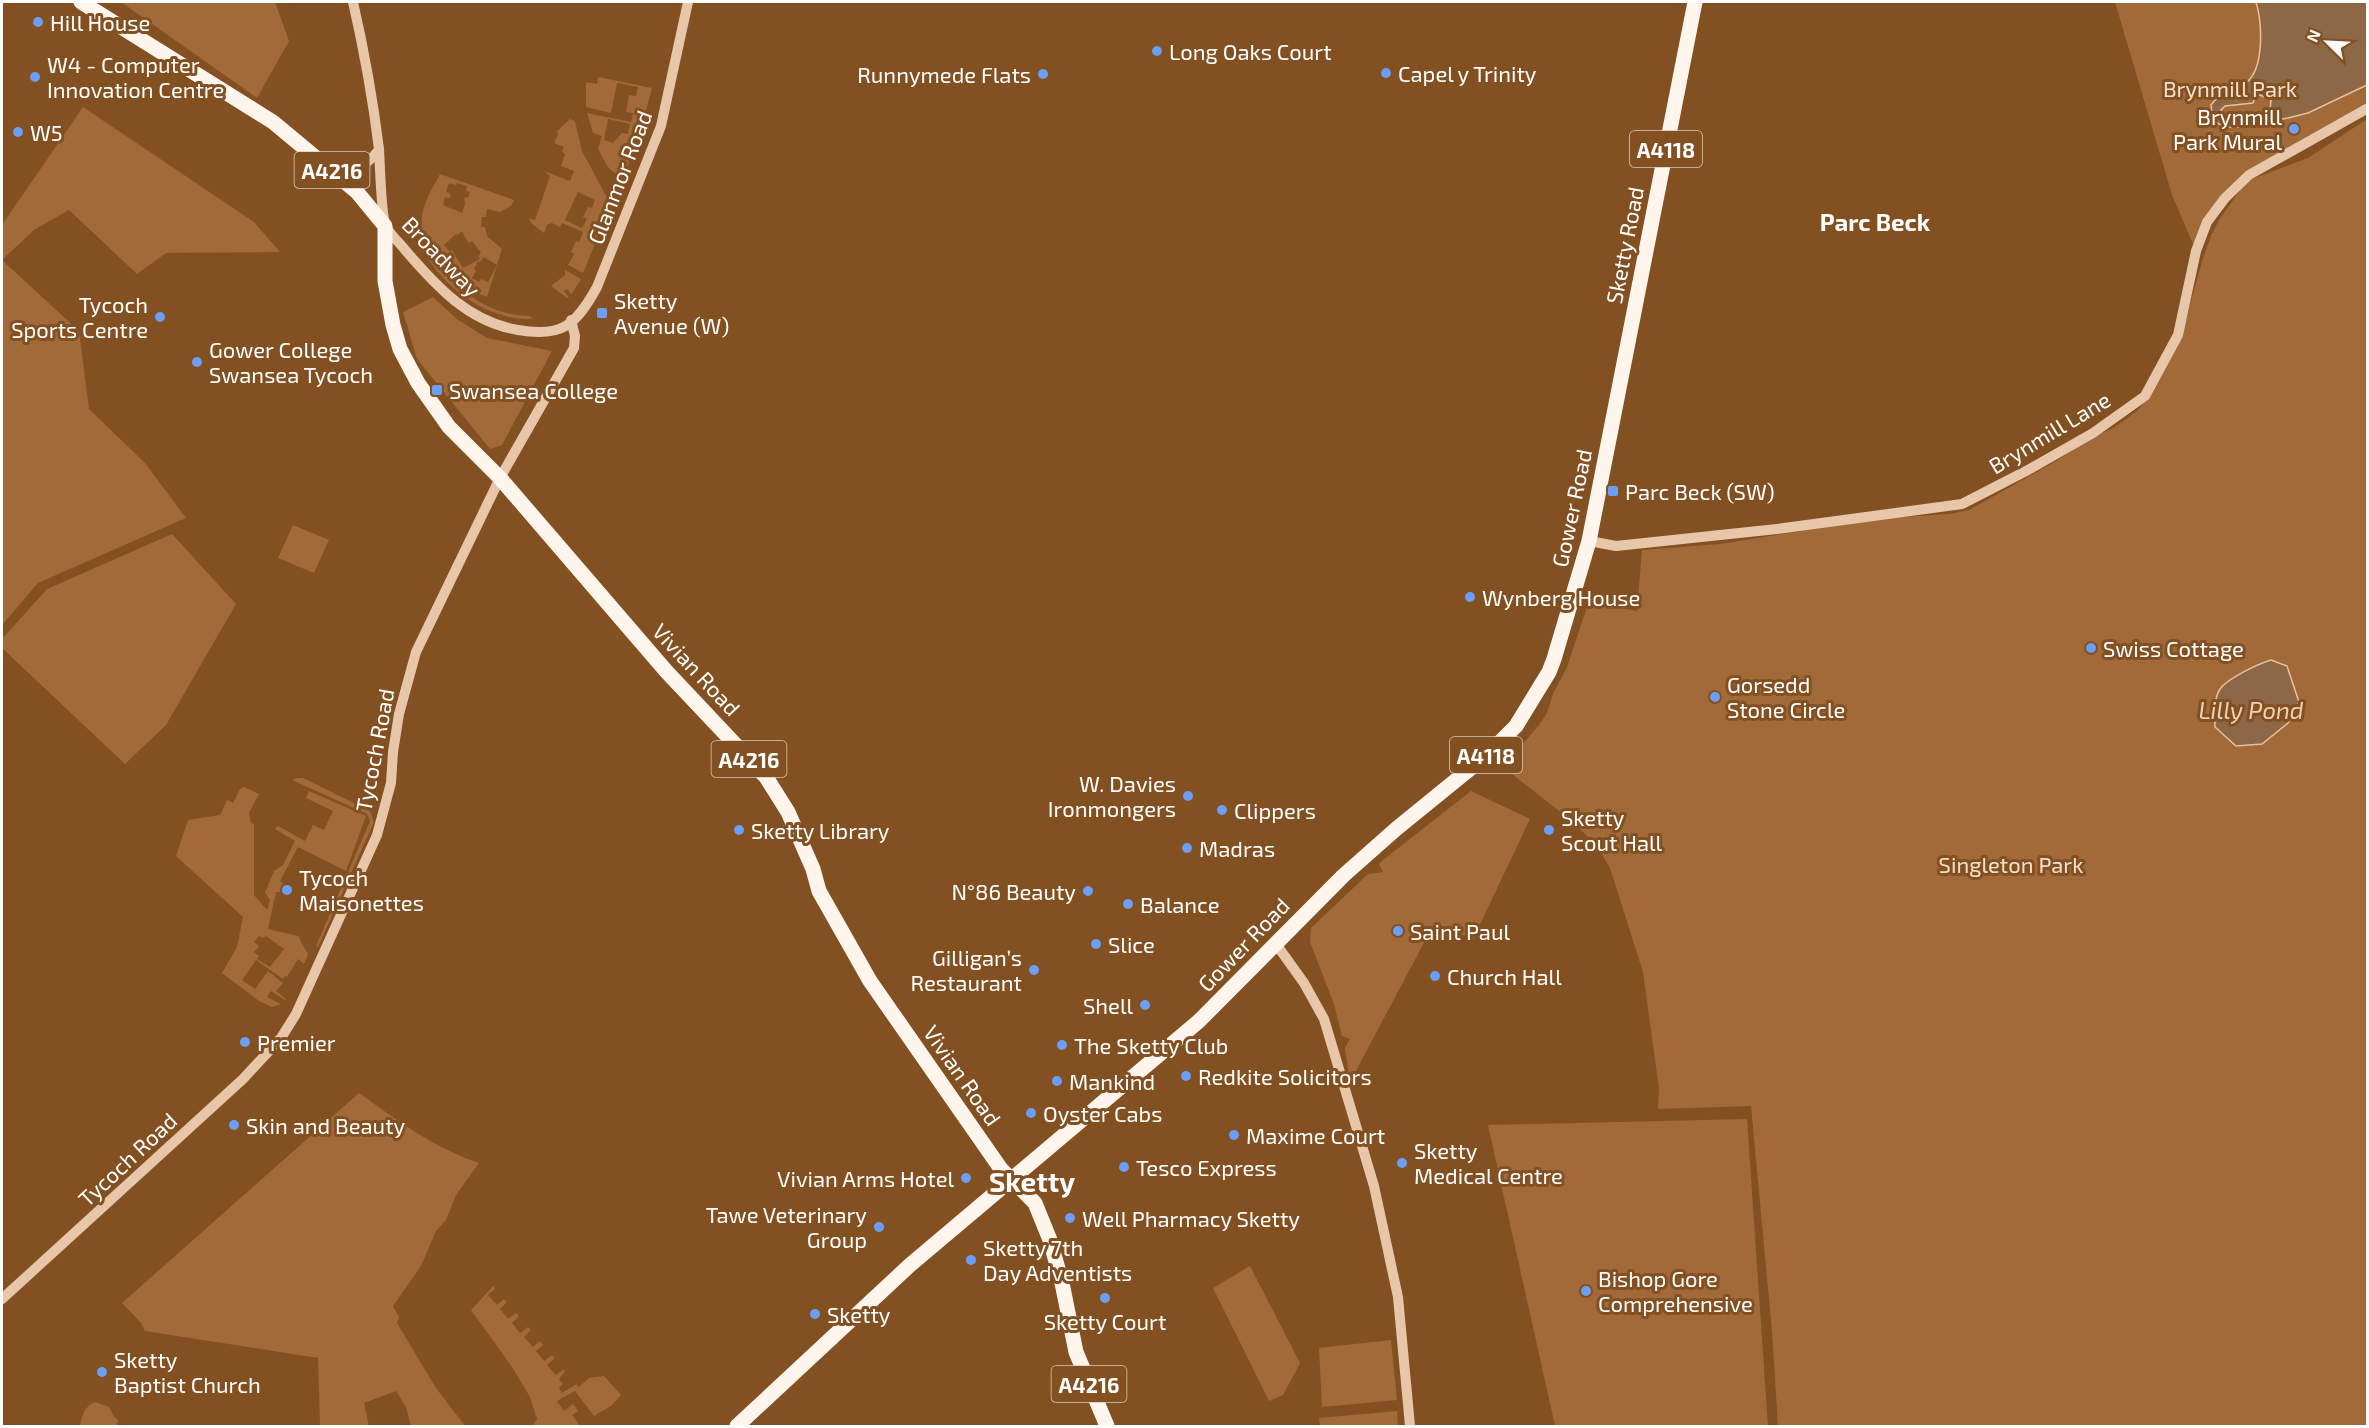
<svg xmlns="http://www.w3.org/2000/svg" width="2369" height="1428" font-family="'Exo 2',sans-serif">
<rect width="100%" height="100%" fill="#835022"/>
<g fill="#a26939" fill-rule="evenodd">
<path d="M 121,2 L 275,2 L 289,41 L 257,98 Z"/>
<path d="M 2115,2 L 2367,2 L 2367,108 L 2249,175 L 2225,198 L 2196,251 L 2172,195 Z"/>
<path d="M 598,77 L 652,88 L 638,141 L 623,176 C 608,173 605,161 598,149 L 602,136 L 593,133 L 587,113 L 631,122 L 633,113 L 626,112 L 629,95 L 636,96 L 638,87 L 617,83 L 611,113 L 586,107 L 586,82 L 597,84 ZM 608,119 L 630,124 L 628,134 L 622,133 L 613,143 L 604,140 Z"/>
<path d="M 83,107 L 254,222 L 280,252 L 166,253 L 137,274 L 69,210 L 34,230 L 2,260 L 79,331 L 89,409 L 145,463 L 186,518 L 38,583 L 2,625 L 2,225 Z"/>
<path d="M 570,119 L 575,121 L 582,151 L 611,205 L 583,273 L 568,265 L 574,254 L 571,252 L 576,241 L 579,242 L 583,232 L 562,223 L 560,227 L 552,223 L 547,225 L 544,233 L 531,223 L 529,218 L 535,220 L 550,176 L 544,171 L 570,181 L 574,171 L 561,166 L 565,154 L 562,152 L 564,147 L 554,143 L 558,135 L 557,131 ZM 578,192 L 595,200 L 592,208 L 588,207 L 583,217 L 587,219 L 582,228 L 565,220 Z"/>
<path d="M 2367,119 L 2367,1426 L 1778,1426 L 1772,1332 L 1751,1106 L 1658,1109 L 1659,1089 L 1643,972 L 1610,868 L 1597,846 L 1572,821 L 1503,767 L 1539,725 L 1547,713 L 1553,694 L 1567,667 L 1589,601 L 1637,611 L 1642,550 L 1720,544 L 1885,518 L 1950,514 L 1969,510 L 2058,460 L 2089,439 L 2115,427 L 2137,411 L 2151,394 L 2181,338 L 2203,258 L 2211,236 L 2219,220 L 2241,189 L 2252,179 L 2308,158 Z"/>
<path d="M 440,174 L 514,200 L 511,206 L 500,212 L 487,209 L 486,217 L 482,217 L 481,227 L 485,227 L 487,236 L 502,249 L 487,297 C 457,288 436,261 423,234 C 417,211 430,193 440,174 ZM 449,183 L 456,185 L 457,183 L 467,186 L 466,191 L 470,192 L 468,198 L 464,197 L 465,204 L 462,213 L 443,205 L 445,197 L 450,198 L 451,195 L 446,191 ZM 462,232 L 469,243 L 472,241 L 481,253 L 478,256 L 480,259 L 463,268 L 452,250 L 450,252 L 444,245 L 456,234 L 457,235 ZM 484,257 L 497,265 L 488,282 L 481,279 L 479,282 L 472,278 L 476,271 L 474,269 L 478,261 L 480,262 Z"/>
<path d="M 421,240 C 445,278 481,316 530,316 L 533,319 C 484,321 439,284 418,242 Z"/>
<path d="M 565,270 L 581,279 L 571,295 L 568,289 L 564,291 L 569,297 L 567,298 L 551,286 L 565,275 Z"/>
<path d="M 433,297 L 457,319 L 487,338 L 552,351 L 502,445 L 490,449 L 417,359 L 403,312 Z"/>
<path d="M 293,525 L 329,540 L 314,573 L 278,558 Z"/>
<path d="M 172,534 L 236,604 L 166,725 L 125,764 L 2,648 L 2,639 L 47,589 Z"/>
<path d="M 297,778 L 303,778 L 370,811 L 374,822 L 318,947 L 316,946 L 370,821 L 367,814 L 292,780 Z"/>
<path d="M 244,787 L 259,794 L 249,813 L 251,823 L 254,824 L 254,895 L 267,910 L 270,900 L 265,893 L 274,871 L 283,865 L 295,841 L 275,829 L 278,826 L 305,841 L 313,825 L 324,830 L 333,811 L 306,798 L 309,791 L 366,816 L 346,871 L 298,847 L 280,881 L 283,883 L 280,892 L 276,892 L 268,929 L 298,936 L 308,954 L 304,964 L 298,959 L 287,977 L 285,976 L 283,979 L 256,960 L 242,980 L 255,989 L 268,971 L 283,983 L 276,991 L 286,999 L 285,1000 L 271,991 L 267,997 L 281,1004 L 272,1007 L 259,1001 L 222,973 L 237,947 L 243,917 L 176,856 L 188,820 L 220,815 L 227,800 L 233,803 L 240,789 ZM 259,936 L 263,938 L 266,936 L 284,949 L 270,967 L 257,959 L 259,956 L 254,952 L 259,946 L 254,942 Z"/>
<path d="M 1471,791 L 1530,819 L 1473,939 L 1434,924 L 1350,1082 L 1345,1048 L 1350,1039 L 1342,1036 L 1334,1004 L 1310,942 L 1311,928 L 1368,874 L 1383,872 L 1379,864 L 1383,860 Z"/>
<path d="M 359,1093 C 397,1120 434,1148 479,1163 L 456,1195 L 446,1220 L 436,1231 L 421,1266 L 393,1306 L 399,1317 L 397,1323 L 436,1388 L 465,1426 L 411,1426 L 406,1407 L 396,1391 L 364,1403 L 369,1426 L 320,1426 L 318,1358 L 145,1331 L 141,1323 L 122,1303 Z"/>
<path d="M 1747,1119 L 1768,1426 L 1555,1426 L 1488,1125 Z"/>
<path d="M 1250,1266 L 1300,1363 L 1283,1395 L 1269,1401 L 1213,1288 Z"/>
<path d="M 493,1286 L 495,1289 L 488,1295 L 497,1305 L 504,1299 L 507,1302 L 500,1309 L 508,1319 L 516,1313 L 519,1316 L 512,1323 L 520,1333 L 528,1327 L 531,1330 L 524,1337 L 533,1347 L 540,1341 L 543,1345 L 536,1351 L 544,1361 L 552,1355 L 555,1358 L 547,1365 L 556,1375 L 564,1369 L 565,1371 L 559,1379 L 563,1384 L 559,1388 L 562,1393 L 576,1384 L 579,1387 L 589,1378 L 604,1376 L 621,1395 L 611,1406 L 594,1416 L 575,1391 L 557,1401 L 564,1411 L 573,1404 L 578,1411 L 572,1415 L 580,1426 L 533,1426 L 537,1419 L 530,1397 L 512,1367 L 471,1310 Z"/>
<path d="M 1391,1340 L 1397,1400 L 1322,1407 L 1319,1348 Z"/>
<path d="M 95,1402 L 109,1407 L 114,1417 L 118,1420 L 117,1426 L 80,1426 C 82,1415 84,1407 95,1402 Z"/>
<path d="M 1397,1411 L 1398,1426 L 1320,1426 L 1319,1418 Z"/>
</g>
<g fill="#8d6846" stroke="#e9c09d" stroke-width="1.5" fill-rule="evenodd">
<path d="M 2256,2 L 2367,2 L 2367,85 L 2308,113 L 2288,118 L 2238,127 L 2224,127 L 2213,120 L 2211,105 C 2220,92 2234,92 2246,83 C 2265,68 2262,22 2256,2 ZM 2260,95 L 2271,100 L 2270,110 L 2265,116 L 2252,116 L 2236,120 L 2223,114 L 2221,110 L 2225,106 L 2253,103 L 2255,97 Z"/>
<path d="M 2271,660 L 2287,666 L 2299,702 L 2288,723 L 2262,744 L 2236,746 L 2215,727 C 2215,715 2213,700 2220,689 C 2228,678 2258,664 2271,660 Z"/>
</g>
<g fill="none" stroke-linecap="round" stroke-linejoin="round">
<g stroke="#e8c6a9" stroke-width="10">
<path d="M 353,2 C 364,50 373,100 379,149 C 380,164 381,217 386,226 C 390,235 400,243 406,251 C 437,287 469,322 518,330 C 562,338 576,325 597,287 L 661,126 L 688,2"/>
<path d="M 328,166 C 354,170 362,171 379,150"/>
<path d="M 1589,541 L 1616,546 L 1777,529 L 1962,504 L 2028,470 L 2093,433 L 2145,396 L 2178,335 L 2196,251 L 2207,222 L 2225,198 L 2249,175 L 2368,108"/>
<path d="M 1276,944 L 1304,983 L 1324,1019 L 1374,1186 L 1398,1297 L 1410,1426"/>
<path d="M 2,1299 L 243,1079 L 281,1038 L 296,1014 L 377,835 L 391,783 L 393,752 L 399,714 L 416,652 L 500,478 L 574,348 L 575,336 L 571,320"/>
</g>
<g stroke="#fef5ec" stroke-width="15">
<path d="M 81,2 L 273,122 L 357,192 L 385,226 L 385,281 L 393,325 L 400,349 L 418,383 L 449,427 L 500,478 L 666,671 L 766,777 L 788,812 L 813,869 L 819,891 L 870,981 L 1001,1169 L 1035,1203 L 1050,1240 L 1062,1283 L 1076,1352 L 1107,1426"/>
<path d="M 737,1426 L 910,1265 L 1199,1021 L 1344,875 L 1396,829 L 1487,755 L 1516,726 L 1549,672 L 1554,659 L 1589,541 L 1695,2"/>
</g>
</g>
<g fill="#6b9ef5" stroke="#835022" stroke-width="2">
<circle cx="38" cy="22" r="6"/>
<circle cx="1157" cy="51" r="6"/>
<circle cx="1386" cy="73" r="6"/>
<circle cx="1043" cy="74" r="6"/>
<circle cx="35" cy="77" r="6"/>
<circle cx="2294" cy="129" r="6"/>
<circle cx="18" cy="132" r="6"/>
<rect x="596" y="307" width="12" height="12" rx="3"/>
<circle cx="160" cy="317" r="6"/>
<circle cx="197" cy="362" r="6"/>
<rect x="431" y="384" width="12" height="12" rx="3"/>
<rect x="1607" y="485" width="12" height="12" rx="3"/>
<circle cx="1470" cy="597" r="6"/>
<circle cx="2091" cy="648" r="6"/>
<circle cx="1715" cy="697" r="6"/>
<circle cx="1188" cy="796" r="6"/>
<circle cx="1222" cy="810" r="6"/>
<circle cx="739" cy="830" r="6"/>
<circle cx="1549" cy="830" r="6"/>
<circle cx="1187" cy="848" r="6"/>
<circle cx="287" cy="890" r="6"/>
<circle cx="1088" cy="891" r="6"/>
<circle cx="1128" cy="904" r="6"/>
<circle cx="1398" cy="931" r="6"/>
<circle cx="1096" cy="944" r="6"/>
<circle cx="1034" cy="970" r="6"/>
<circle cx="1435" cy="976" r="6"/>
<circle cx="1145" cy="1005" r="6"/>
<circle cx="245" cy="1042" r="6"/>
<circle cx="1062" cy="1045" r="6"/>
<circle cx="1186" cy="1076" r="6"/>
<circle cx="1057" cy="1081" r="6"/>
<circle cx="1031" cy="1113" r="6"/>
<circle cx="234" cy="1125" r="6"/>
<circle cx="1234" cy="1135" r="6"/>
<circle cx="1402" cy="1163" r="6"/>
<circle cx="1124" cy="1167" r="6"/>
<circle cx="966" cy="1178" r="6"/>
<circle cx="1070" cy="1218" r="6"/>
<circle cx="879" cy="1227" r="6"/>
<circle cx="971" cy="1260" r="6"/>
<circle cx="1586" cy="1291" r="6"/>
<circle cx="1105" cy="1298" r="6"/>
<circle cx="815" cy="1314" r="6"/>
<circle cx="102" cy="1372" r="6"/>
</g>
<g text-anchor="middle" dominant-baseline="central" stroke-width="6" stroke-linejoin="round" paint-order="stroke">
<g fill="#835022" stroke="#dacabd" stroke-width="1.5">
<rect x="1630" y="131" width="72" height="36" rx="4.5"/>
<rect x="294.5" y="152" width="75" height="36" rx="4.5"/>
<rect x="1450" y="737" width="72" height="36" rx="4.5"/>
<rect x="711.5" y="741" width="75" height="36" rx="4.5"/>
<rect x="1051.5" y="1366" width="75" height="36" rx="4.5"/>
</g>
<g font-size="21" font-weight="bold" fill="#fff">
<text x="1666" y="149">A4118</text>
<text x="332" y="170">A4216</text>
<text x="1486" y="755">A4118</text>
<text x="749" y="759">A4216</text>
<text x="1089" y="1384">A4216</text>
</g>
<g font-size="22" fill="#fff" stroke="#835022" text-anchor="start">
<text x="50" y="22">Hill House</text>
<text x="1169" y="51">Long Oaks Court</text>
<text x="47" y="64">W4 - Computer<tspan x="47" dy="25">Innovation Centre</tspan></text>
<text x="1398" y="73">Capel y Trinity</text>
<text x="1031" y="74" text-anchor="end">Runnymede Flats</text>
<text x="2282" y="116" text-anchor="end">Brynmill<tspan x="2282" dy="25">Park Mural</tspan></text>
<text x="30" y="132">W5</text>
<text x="614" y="300">Sketty<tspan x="614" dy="25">Avenue (W)</tspan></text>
<text x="148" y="304" text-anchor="end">Tycoch<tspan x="148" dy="25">Sports Centre</tspan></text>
<text x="209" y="349">Gower College<tspan x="209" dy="25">Swansea Tycoch</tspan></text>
<text x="449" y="390">Swansea College</text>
<text x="1625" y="491">Parc Beck (SW)</text>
<text x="1482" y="597">Wynberg House</text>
<text x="2103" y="648">Swiss Cottage</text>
<text x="1727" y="684">Gorsedd<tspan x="1727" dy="25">Stone Circle</tspan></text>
<text x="1176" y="783" text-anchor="end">W. Davies<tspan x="1176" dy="25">Ironmongers</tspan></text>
<text x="1234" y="810">Clippers</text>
<text x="1561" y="817">Sketty<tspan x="1561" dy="25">Scout Hall</tspan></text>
<text x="751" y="830">Sketty Library</text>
<text x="1199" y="848">Madras</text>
<text x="299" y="877">Tycoch<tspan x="299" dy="25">Maisonettes</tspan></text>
<text x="1076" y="891" text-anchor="end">N°86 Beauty</text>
<text x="1140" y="904">Balance</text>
<text x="1410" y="931">Saint Paul</text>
<text x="1108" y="944">Slice</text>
<text x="1022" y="957" text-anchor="end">Gilligan’s<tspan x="1022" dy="25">Restaurant</tspan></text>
<text x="1447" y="976">Church Hall</text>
<text x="1133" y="1005" text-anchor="end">Shell</text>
<text x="257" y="1042">Premier</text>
<text x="1074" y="1045">The Sketty Club</text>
<text x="1198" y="1076">Redkite Solicitors</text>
<text x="1069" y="1081">Mankind</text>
<text x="1043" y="1113">Oyster Cabs</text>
<text x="246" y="1125">Skin and Beauty</text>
<text x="1246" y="1135">Maxime Court</text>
<text x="1414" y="1150">Sketty<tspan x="1414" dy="25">Medical Centre</tspan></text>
<text x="1136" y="1167">Tesco Express</text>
<text x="954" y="1178" text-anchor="end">Vivian Arms Hotel</text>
<text x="867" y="1214" text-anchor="end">Tawe Veterinary<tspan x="867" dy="25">Group</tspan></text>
<text x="1082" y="1218">Well Pharmacy Sketty</text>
<text x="983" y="1247">Sketty 7th<tspan x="983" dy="25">Day Adventists</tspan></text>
<text x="1598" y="1278">Bishop Gore<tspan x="1598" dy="25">Comprehensive</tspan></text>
<text x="827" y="1314">Sketty</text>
<text x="1105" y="1321" text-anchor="middle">Sketty Court</text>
<text x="114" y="1359">Sketty<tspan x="114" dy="25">Baptist Church</tspan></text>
</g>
<g font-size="22" fill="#f6e0cd" stroke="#835022">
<text x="2230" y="88">Brynmill Park</text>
<text x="2011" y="864">Singleton Park</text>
</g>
<g font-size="22" fill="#fff" stroke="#835022">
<text transform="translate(619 177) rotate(-69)">Glanmor Road</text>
<text transform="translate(1624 245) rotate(-79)">Sketty Road</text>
<text transform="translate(442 256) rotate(46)">Broadway</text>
<text transform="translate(2049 432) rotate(-31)">Brynmill Lane</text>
<text transform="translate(1571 508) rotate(-78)">Gower Road</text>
<text transform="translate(697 669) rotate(47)">Vivian Road</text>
<text transform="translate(374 750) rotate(-79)">Tycoch Road</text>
<text transform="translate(1243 944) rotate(-46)">Gower Road</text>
<text transform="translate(963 1075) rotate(55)">Vivian Road</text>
<text transform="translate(127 1159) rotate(-43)">Tycoch Road</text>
</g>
<g font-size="24" font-weight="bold" fill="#fff" stroke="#835022">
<text x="1875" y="221">Parc Beck</text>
</g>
<g font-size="24" font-style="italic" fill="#f0d0b5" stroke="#835022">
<text x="2251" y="709">Lilly Pond</text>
</g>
<g font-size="28" font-weight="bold" fill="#fff" stroke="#835022">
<text x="1032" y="1181">Sketty</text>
</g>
</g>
<rect width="2369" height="1428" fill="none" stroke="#ffffff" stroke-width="6"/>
<g transform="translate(2327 42) rotate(294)" stroke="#835022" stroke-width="4.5" paint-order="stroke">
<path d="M0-4.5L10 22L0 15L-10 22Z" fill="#ffffff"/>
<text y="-9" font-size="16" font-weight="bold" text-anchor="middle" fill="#ffffff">N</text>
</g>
</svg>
